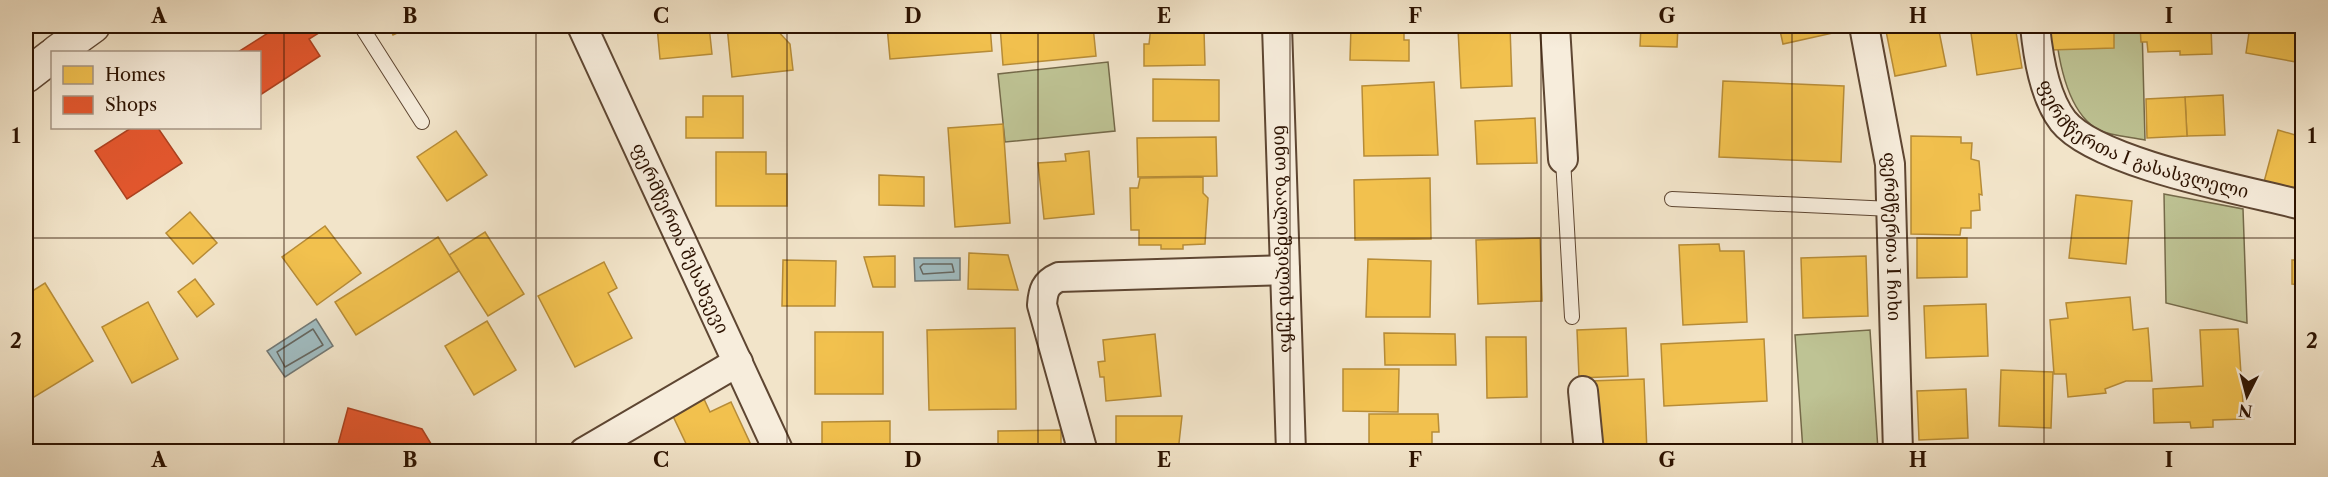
<svg xmlns="http://www.w3.org/2000/svg" width="2328" height="477" font-family="'Libre Caslon Text','Noto Serif Georgian',serif">
<rect width="100%" height="100%" fill="#f2e4c9"/>
<filter id="stains"><feTurbulence type="fractalNoise" baseFrequency=".00333" numOctaves="4"/><feColorMatrix values="0 0 0 0 .2 0 0 0 0 .09 0 0 0 0 .02 0 0 0 .5 -.17"/></filter>
<radialGradient id="worn" r=".72"><stop offset=".6" stop-color="#630" stop-opacity="0"/><stop offset="1" stop-color="#630" stop-opacity=".3"/></radialGradient>
<g fill="#bec394" stroke="#756a4a" stroke-width="1.5">
<path d="M 2055,26 L 2142,26 L 2145,140 C 2131,137 2111,136 2099,130 C 2067,113 2058,57 2055,26 Z"/>
<path d="M 1108,62 L 1115,131 L 1005,142 L 998,74 Z"/>
<path d="M 2164,194 L 2243,209 L 2247,323 L 2166,303 Z"/>
<path d="M 1870,330 L 1878,450 L 1803,451 L 1795,335 Z"/>
</g>
<g fill="#a0bcc1" stroke="#727874" stroke-width="1.5">
<path d="M 914,258 L 960,258 L 960,280 L 915,281 Z"/>
<path d="M 316,319 L 333,346 L 285,377 L 267,351 Z"/>
</g>
<g fill="#f2c14e" stroke="#b78c37" stroke-width="1.5">
<path d="M 389,26 L 412,26 L 393,35 Z"/>
<path d="M 657,26 L 709,26 L 712,54 L 660,59 Z"/>
<path d="M 727,26 L 773,26 L 790,44 L 793,70 L 732,77 Z"/>
<path d="M 887,26 L 990,26 L 992,51 L 890,59 Z"/>
<path d="M 1000,26 L 1093,26 L 1096,56 L 1003,65 Z"/>
<path d="M 1151,26 L 1197,26 L 1197,30 L 1204,30 L 1205,65 L 1144,66 L 1144,44 L 1149,44 Z"/>
<path d="M 1351,26 L 1404,26 L 1404,40 L 1409,40 L 1409,61 L 1350,60 Z"/>
<path d="M 1510,26 L 1512,86 L 1461,88 L 1458,29 Z"/>
<path d="M 1641,26 L 1678,26 L 1677,47 L 1640,46 Z"/>
<path d="M 1779,26 L 1831,26 L 1833,33 L 1783,44 Z"/>
<path d="M 1885,26 L 1938,26 L 1946,66 L 1895,76 Z"/>
<path d="M 1970,26 L 2015,26 L 2022,68 L 1977,75 Z"/>
<path d="M 2049,26 L 2114,26 L 2114,48 L 2050,50 Z"/>
<path d="M 2140,26 L 2211,26 L 2212,54 L 2180,55 L 2180,51 L 2148,52 L 2147,42 L 2141,42 Z"/>
<path d="M 2250,26 L 2302,26 L 2302,63 L 2246,53 Z"/>
<path d="M 1153,79 L 1219,80 L 1219,121 L 1153,121 Z"/>
<path d="M 1723,81 L 1844,86 L 1841,162 L 1719,157 Z"/>
<path d="M 1434,82 L 1438,155 L 1364,156 L 1362,86 Z"/>
<path d="M 2223,95 L 2225,135 L 2187,136 L 2185,97 Z"/>
<path d="M 703,96 L 743,96 L 743,138 L 686,138 L 686,117 L 703,117 Z"/>
<path d="M 2185,97 L 2187,136 L 2147,138 L 2146,99 Z"/>
<path d="M 1535,118 L 1537,163 L 1477,164 L 1475,121 Z"/>
<path d="M 1003,124 L 1010,223 L 955,227 L 948,128 Z"/>
<path d="M 2278,130 L 2302,137 L 2302,189 L 2264,182 Z"/>
<path d="M 456,131 L 487,175 L 447,201 L 417,157 Z"/>
<path d="M 1911,136 L 1961,137 L 1961,143 L 1972,143 L 1971,159 L 1979,161 L 1982,195 L 1979,194 L 1980,210 L 1971,211 L 1971,228 L 1961,228 L 1960,235 L 1911,234 Z"/>
<path d="M 1216,137 L 1217,176 L 1138,177 L 1137,138 Z"/>
<path d="M 1089,151 L 1094,214 L 1044,219 L 1038,163 L 1066,161 L 1065,154 Z"/>
<path d="M 716,152 L 766,152 L 766,174 L 787,174 L 787,206 L 716,206 Z"/>
<path d="M 879,175 L 924,177 L 924,206 L 879,205 Z"/>
<path d="M 1203,177 L 1203,193 L 1208,198 L 1205,244 L 1183,245 L 1183,249 L 1161,249 L 1161,245 L 1139,245 L 1139,230 L 1131,230 L 1130,188 L 1138,188 L 1140,178 Z"/>
<path d="M 1430,178 L 1431,239 L 1355,240 L 1354,180 Z"/>
<path d="M 2076,195 L 2132,201 L 2126,264 L 2069,258 Z"/>
<path d="M 190,212 L 217,243 L 193,264 L 166,233 Z"/>
<path d="M 325,226 L 361,273 L 317,305 L 282,257 Z"/>
<path d="M 485,232 L 524,294 L 488,316 L 449,255 Z"/>
<path d="M 438,237 L 459,271 L 356,335 L 335,302 Z"/>
<path d="M 1540,238 L 1542,301 L 1478,304 L 1476,240 Z"/>
<path d="M 1917,238 L 1967,238 L 1967,277 L 1917,278 Z"/>
<path d="M 2300,243 L 2302,243 L 2302,287 L 2302,285 L 2292,284 L 2292,260 L 2300,260 Z"/>
<path d="M 1719,244 L 1720,251 L 1744,251 L 1747,322 L 1683,325 L 1679,245 Z"/>
<path d="M 969,253 L 1008,255 L 1018,290 L 968,289 Z"/>
<path d="M 895,256 L 895,287 L 873,287 L 864,257 Z"/>
<path d="M 1866,256 L 1868,316 L 1803,318 L 1801,258 Z"/>
<path d="M 1368,259 L 1431,261 L 1430,317 L 1366,317 Z"/>
<path d="M 783,260 L 836,261 L 835,306 L 782,306 Z"/>
<path d="M 604,262 L 617,288 L 608,293 L 632,338 L 575,367 L 538,296 Z"/>
<path d="M 195,279 L 214,304 L 197,317 L 178,292 Z"/>
<path d="M 45,283 L 93,361 L 26,402 L 26,295 Z"/>
<path d="M 2130,297 L 2133,330 L 2148,328 L 2152,381 L 2126,381 L 2105,389 L 2106,393 L 2068,397 L 2066,374 L 2054,374 L 2050,320 L 2068,318 L 2066,303 Z"/>
<path d="M 148,302 L 178,359 L 132,383 L 102,327 Z"/>
<path d="M 1986,304 L 1988,356 L 1926,358 L 1924,306 Z"/>
<path d="M 487,321 L 516,370 L 474,395 L 445,346 Z"/>
<path d="M 1015,328 L 1016,409 L 929,410 L 927,330 Z"/>
<path d="M 1626,328 L 1628,376 L 1579,378 L 1577,330 Z"/>
<path d="M 2238,329 L 2244,419 L 2213,420 L 2213,427 L 2191,428 L 2190,422 L 2154,423 L 2153,389 L 2203,386 L 2200,330 Z"/>
<rect x="815" y="332" width="68" height="62"/>
<path d="M 1384,333 L 1455,334 L 1456,365 L 1385,365 Z"/>
<path d="M 1155,334 L 1161,396 L 1106,401 L 1104,377 L 1100,377 L 1098,362 L 1105,361 L 1103,340 Z"/>
<path d="M 1486,337 L 1526,337 L 1527,397 L 1487,398 Z"/>
<path d="M 1764,339 L 1767,401 L 1664,406 L 1661,344 Z"/>
<path d="M 1343,369 L 1399,369 L 1398,412 L 1343,411 Z"/>
<path d="M 2001,370 L 2053,372 L 2051,428 L 1999,426 Z"/>
<path d="M 1644,379 L 1647,452 L 1594,452 L 1591,381 Z"/>
<path d="M 1966,389 L 1968,438 L 1919,440 L 1917,391 Z"/>
<path d="M 704,399 L 710,412 L 731,402 L 751,445 L 737,452 L 690,452 L 672,414 Z"/>
<path d="M 1369,414 L 1438,414 L 1439,432 L 1432,432 L 1432,452 L 1369,452 Z"/>
<path d="M 1116,416 L 1182,416 L 1178,452 L 1116,452 Z"/>
<path d="M 890,421 L 890,452 L 822,452 L 822,422 Z"/>
<path d="M 1061,430 L 1061,452 L 998,452 L 998,431 Z"/>
</g>
<g fill="#e4572e" stroke="#ad4220" stroke-width="1.5">
<path d="M 279,26 L 330,26 L 309,39 L 320,56 L 260,95 L 260,52 L 238,52 Z"/>
<path d="M 131,128 L 158,128 L 182,163 L 127,199 L 95,151 Z"/>
<path d="M 348,408 L 422,429 L 436,452 L 336,452 Z"/>
</g>
<g fill="none" stroke-linecap="round" stroke-linejoin="round">
<g stroke="#666760" stroke-width="1.5">
<path d="M 923,264 L 952,264 L 954,272 L 923,274 L 920,267 Z"/>
<path d="M 313,329 L 323,345 L 285,367 L 277,352 Z"/>
</g>
<g stroke="#5e4632" stroke-width="16">
<g id="service">
<path d="M 361,26 L 422,122"/>
<path d="M 1563,159 L 1572,317"/>
<path d="M 1672,199 L 1892,209"/>
</g>
</g>
<g stroke="#5e4632" stroke-width="32">
<g id="minor">
<path id="s1" d="M 582,26 L 779,452"/>
<path id="s2" d="M 1277,26 L 1291,452"/>
<path d="M 1555,26 L 1563,159"/>
<path id="s3" d="M 1864,26 L 1890,164 L 1898,452"/>
<path id="s4" d="M 2035,26 C 2038,56 2044,96 2063,121 C 2096,163 2247,191 2302,205"/>
<path d="M 1583,391 L 1589,452"/>
<path d="M 584,452 L 738,362"/>
<path d="M 1083,452 L 1042,305 C 1043,291 1045,283 1059,277 L 1285,270"/>
</g>
</g>
<g stroke="#5e4632" stroke-width="36">
<g id="tertiary">
<path d="M 57,52 L 93,26"/>
<path d="M 26,76 L 52,56"/>
</g>
</g>
<use href="#service" stroke="#f7eddc" stroke-width="14"/>
<use href="#minor" stroke="#f7eddc" stroke-width="28"/>
<use href="#tertiary" stroke="#f7eddc" stroke-width="33"/>
</g>
<path fill="none" stroke="#2c1200" stroke-width="1.5" stroke-opacity="0.55" d="M 284,26 L 284,452M 536,26 L 536,452M 787,26 L 787,452M 1038,26 L 1038,452M 1290,26 L 1290,452M 1541,26 L 1541,452M 1792,26 L 1792,452M 2044,26 L 2044,452M 26,238 L 2302,238"/>
<g text-anchor="middle" dominant-baseline="central" stroke-width="6" stroke-linejoin="round" paint-order="stroke">
<g font-size="18" fill="#2c1200" stroke="#f7eddc">
<text stroke="none"><textPath href="#s4" startOffset="178">ფერმწერთა I გასასვლელი</textPath></text>
<text stroke="none"><textPath href="#s3" startOffset="213">ფერმწერთა I ჩიხი</textPath></text>
<text stroke="none"><textPath href="#s2" startOffset="213">ნინო ზაალიშვილის ქუჩა</textPath></text>
<text stroke="none"><textPath href="#s1" startOffset="234">ფერმწერთა შესახვევი</textPath></text>
</g>
</g>
<rect width="2328" height="477" fill="none" stroke="#f2e4c9" stroke-width="66"/>
<rect x="51" y="51" width="210" height="78" fill="#f7eddc" stroke="#a69584" stroke-width="1.5"/>
<rect x="63" y="66" width="30" height="18" fill="#f2c14e" stroke="#a69584" stroke-width="1.5"/>
<text x="105" y="81" font-size="18" fill="#2c1200">Homes</text>
<rect x="63" y="96" width="30" height="18" fill="#e4572e" stroke="#a69584" stroke-width="1.5"/>
<text x="105" y="111" font-size="18" fill="#2c1200">Shops</text>
<g transform="translate(2247 396) rotate(186)" stroke="#f7eddc" stroke-width="4.5" paint-order="stroke">
<path d="M0-4.5L10 22L0 15L-10 22Z" fill="#2c1200"/>
<text y="-9" font-size="16" font-weight="bold" text-anchor="middle" fill="#2c1200">N</text>
</g>
<rect x="33" y="33" width="2262" height="411" fill="none" stroke="#2c1200" stroke-width="2"/>
<g font-size="20" text-anchor="middle" font-weight="bold" fill="#2c1200">
<text x="159" y="23">A</text>
<text x="410" y="23">B</text>
<text x="661" y="23">C</text>
<text x="913" y="23">D</text>
<text x="1164" y="23">E</text>
<text x="1415" y="23">F</text>
<text x="1667" y="23">G</text>
<text x="1918" y="23">H</text>
<text x="2169" y="23">I</text>
<text x="16" y="143">1</text>
<text x="2312" y="143">1</text>
<text x="16" y="348">2</text>
<text x="2312" y="348">2</text>
<text x="159" y="467">A</text>
<text x="410" y="467">B</text>
<text x="661" y="467">C</text>
<text x="913" y="467">D</text>
<text x="1164" y="467">E</text>
<text x="1415" y="467">F</text>
<text x="1667" y="467">G</text>
<text x="1918" y="467">H</text>
<text x="2169" y="467">I</text>
</g>
<rect width="100%" height="100%" filter="url(#stains)"/>
<rect width="100%" height="100%" fill="url(#worn)"/>
</svg>
